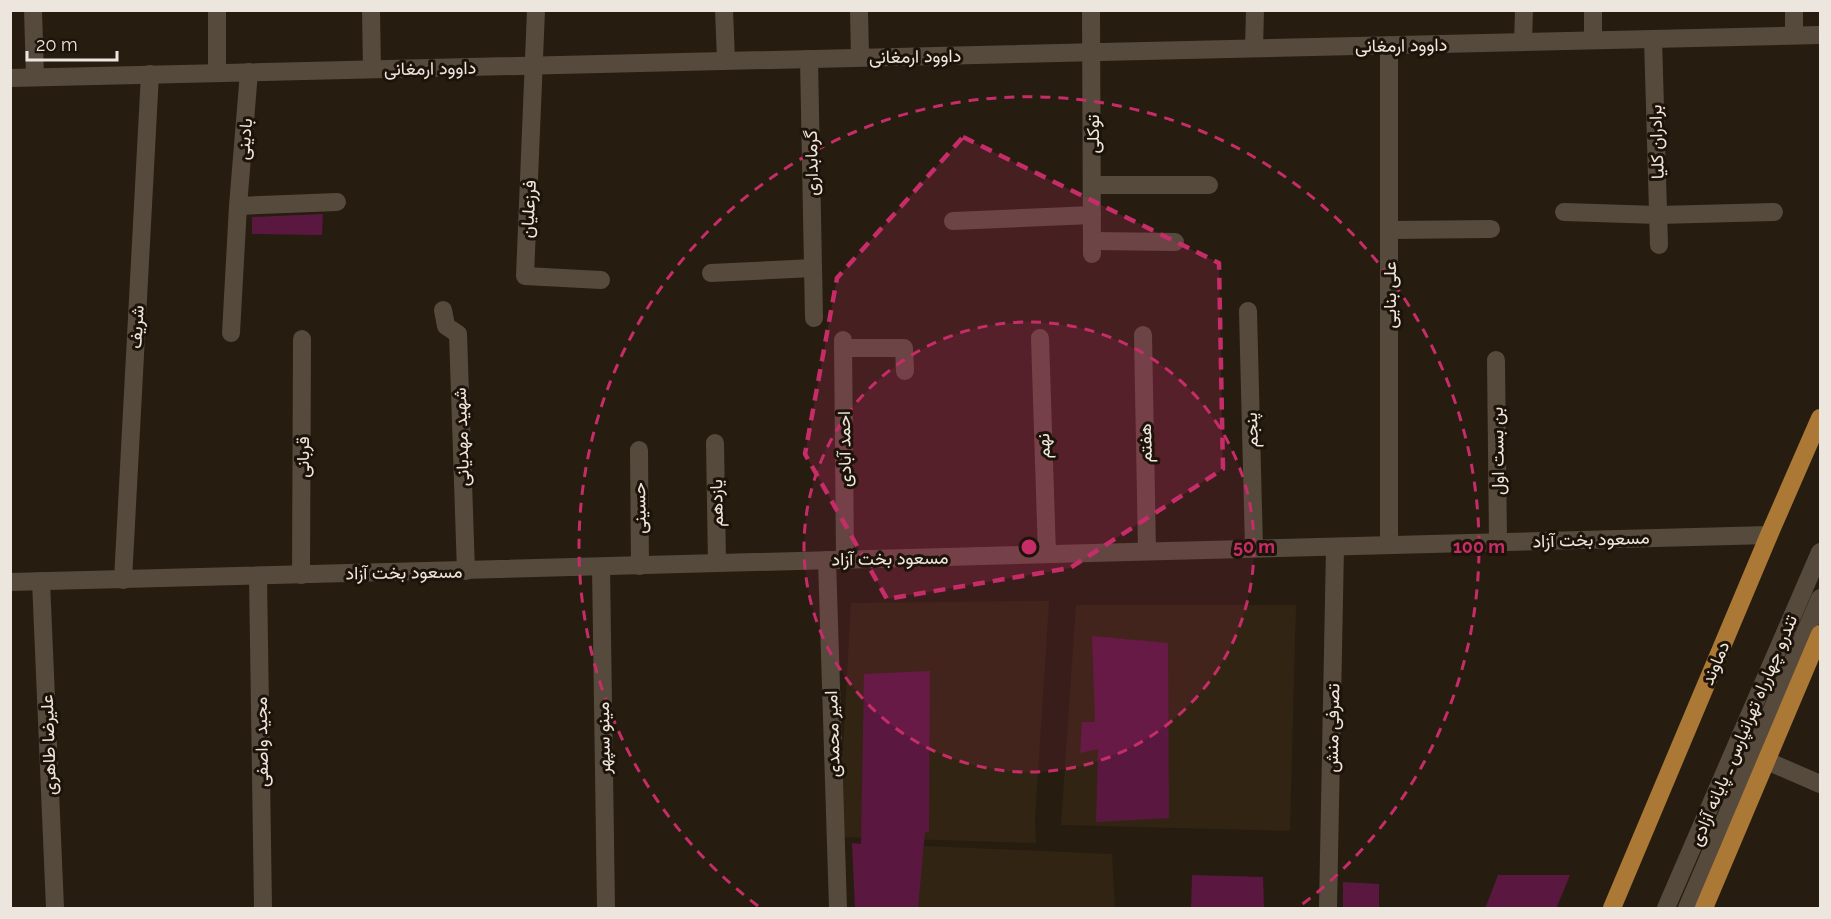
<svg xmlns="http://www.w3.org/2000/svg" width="1831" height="919" font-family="Raleway,Vazirmatn,sans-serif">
<rect width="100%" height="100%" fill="#261c10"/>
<g fill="#322413">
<path d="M 1049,601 L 1035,820 L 1036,843 L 838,837 L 851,603 Z"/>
<path d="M 1076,605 L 1296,605 L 1290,831 L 1061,825 Z"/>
<path d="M 904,845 L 1112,854 L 1115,908 L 900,908 Z"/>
</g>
<g fill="#5a1840">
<path d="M 323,214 L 322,235 L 252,234 L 252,217 Z"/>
<path d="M 1092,636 L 1168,643 L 1169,818 L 1096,822 L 1098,749 L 1080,753 L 1082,722 L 1095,722 Z"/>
<path d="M 930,671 L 929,832 L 925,832 L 918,909 L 855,909 L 852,843 L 861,844 L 864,674 Z"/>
<path d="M 1192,875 L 1263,877 L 1264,909 L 1191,909 Z"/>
<path d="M 1498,875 L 1570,875 L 1556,909 L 1485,909 Z"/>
<path d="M 1343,882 L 1379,884 L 1379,909 L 1343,909 Z"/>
</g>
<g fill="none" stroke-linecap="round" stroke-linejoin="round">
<g stroke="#564a3d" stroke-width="18">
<path d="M 33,10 L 35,77"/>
<path d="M 217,10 L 217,73"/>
<path d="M 371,10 L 372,69"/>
<path d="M 536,10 L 525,276 L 601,280"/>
<path d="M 724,10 L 726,60"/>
<path d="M 859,10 L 860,57"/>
<path d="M 1091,10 L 1092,254"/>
<path d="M 1593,10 L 1593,40"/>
<path d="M 1794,10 L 1794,35"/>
<path d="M 1653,39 L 1659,245"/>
<path d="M 1523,42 L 1524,10"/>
<path d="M 1254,48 L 1255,10"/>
<path d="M 809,59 L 814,318"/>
<path d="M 10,78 L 1820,35"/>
<path d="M 1092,185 L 1209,185"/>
<path d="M 238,206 L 337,202"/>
<path d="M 1564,212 L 1658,215 L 1774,212"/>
<path d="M 953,221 L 1092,215"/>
<path d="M 1389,230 L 1491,229"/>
<path d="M 1092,241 L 1175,242"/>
<path d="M 711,273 L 813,268"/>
<path d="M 443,310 L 446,326 L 458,334 L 466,571"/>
<path d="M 1248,311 L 1254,548"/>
<path d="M 231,333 L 238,206 L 249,72"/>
<path d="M 1143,335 L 1147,551"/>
<path d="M 1040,338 L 1047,554"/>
<path d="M 843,340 L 845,559"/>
<path d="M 843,348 L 904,348 L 905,371"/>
<path d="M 1496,360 L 1498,542"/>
<path d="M 715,443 L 717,563"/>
<path d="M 639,450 L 640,566"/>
<path d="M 1389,545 L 1389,45"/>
<path d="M 827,560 L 838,908"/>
<path d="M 601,567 L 606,908"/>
<path d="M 301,575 L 302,339"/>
<path d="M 258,576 L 263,908"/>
<path d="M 123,580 L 150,74"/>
<path d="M 41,581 L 55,908"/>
<path d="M 10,582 L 1769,535"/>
<path d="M 1767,761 L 1820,784"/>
<path d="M 1328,908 L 1335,547"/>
<path d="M 1666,908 L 1820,552"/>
<path d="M 1687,908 L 1820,598"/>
</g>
<g stroke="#ab7935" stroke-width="18">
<path d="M 1612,908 L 1769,535 L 1820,418"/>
<path d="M 1704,908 L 1820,634"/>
</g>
</g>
<path fill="#c62d68" fill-opacity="0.2" stroke="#c62d68" stroke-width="4.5" stroke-dasharray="12 8" stroke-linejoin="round" d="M 963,137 L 1219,263 L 1223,469 L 1070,568 L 887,599 L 805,454 L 837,278 Z"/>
<circle cx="1029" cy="547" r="225" fill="#c62d68" fill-opacity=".12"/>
<g fill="none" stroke="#c62d68" stroke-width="3" stroke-dasharray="10 8">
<circle cx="1029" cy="547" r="225"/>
<path d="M758 906A450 450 0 1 1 1300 906"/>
</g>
<g text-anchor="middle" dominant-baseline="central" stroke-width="6" stroke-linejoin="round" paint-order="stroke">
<g font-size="18" fill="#ede6df" stroke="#1d1308">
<text transform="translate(1401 45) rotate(-1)">داوود ارمغانی</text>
<text transform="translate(915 56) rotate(-1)">داوود ارمغانی</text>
<text transform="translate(430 68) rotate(-1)">داوود ارمغانی</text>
<text transform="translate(1092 134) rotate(-90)">توکلی</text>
<text transform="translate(244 139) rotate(-85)">بادینی</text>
<text transform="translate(1656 142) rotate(-92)">برادران کلیا</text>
<text transform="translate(811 163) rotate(-91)">گرمابداری</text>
<text transform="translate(528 209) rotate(-87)">فرزعلیان</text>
<text transform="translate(1389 295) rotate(-90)">علی بنایی</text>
<text transform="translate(136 327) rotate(-87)">شریف</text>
<text transform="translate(1251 430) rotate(-92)">پنجم</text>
<text transform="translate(461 437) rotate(-92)">شهید مهدیانی</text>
<text transform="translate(1145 443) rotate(-91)">هفتم</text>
<text transform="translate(1043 446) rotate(-92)">نهم</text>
<text transform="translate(844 449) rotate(-91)">احمد آبادی</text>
<text transform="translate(1497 451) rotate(-91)">بن بست اول</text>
<text transform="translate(302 457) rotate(-90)">قربانی</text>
<text transform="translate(716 503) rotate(-91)">یازدهم</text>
<text transform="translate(639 508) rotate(-91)">حسینی</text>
<text transform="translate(1591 539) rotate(-2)">مسعود بخت آزاد</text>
<text transform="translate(890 558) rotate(-1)">مسعود بخت آزاد</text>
<text transform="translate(404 572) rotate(-1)">مسعود بخت آزاد</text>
<text transform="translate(1715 663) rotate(-67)">دماوند</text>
<text transform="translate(1332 728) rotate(-89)">تصرفی منش</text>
<text transform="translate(1743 730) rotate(-67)">تندرو چهارراه تهرانپارس ـ پایانه آزادی</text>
<text transform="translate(832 734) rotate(-92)">امیر محمدی</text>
<text transform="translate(603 738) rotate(-91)">مینو سپهر</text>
<text transform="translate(261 742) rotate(-91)">مجید واصفی</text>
<text transform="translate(48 745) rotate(-92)">علیرضا طاهری</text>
</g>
</g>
<circle cx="1029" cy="547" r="9" fill="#c62d68" stroke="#1d1308" stroke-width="3"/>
<g font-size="18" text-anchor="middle" font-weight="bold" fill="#c62d68" stroke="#1d1308" stroke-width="6" stroke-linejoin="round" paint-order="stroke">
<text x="1254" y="553">50 m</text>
<text x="1479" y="553">100 m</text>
</g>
<rect width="1831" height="919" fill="none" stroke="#ede6df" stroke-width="24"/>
<path d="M27 51v9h90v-9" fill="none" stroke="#ede6df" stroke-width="3"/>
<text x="36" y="51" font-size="18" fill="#ede6df" stroke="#1d1308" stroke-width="4.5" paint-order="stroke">20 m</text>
</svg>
